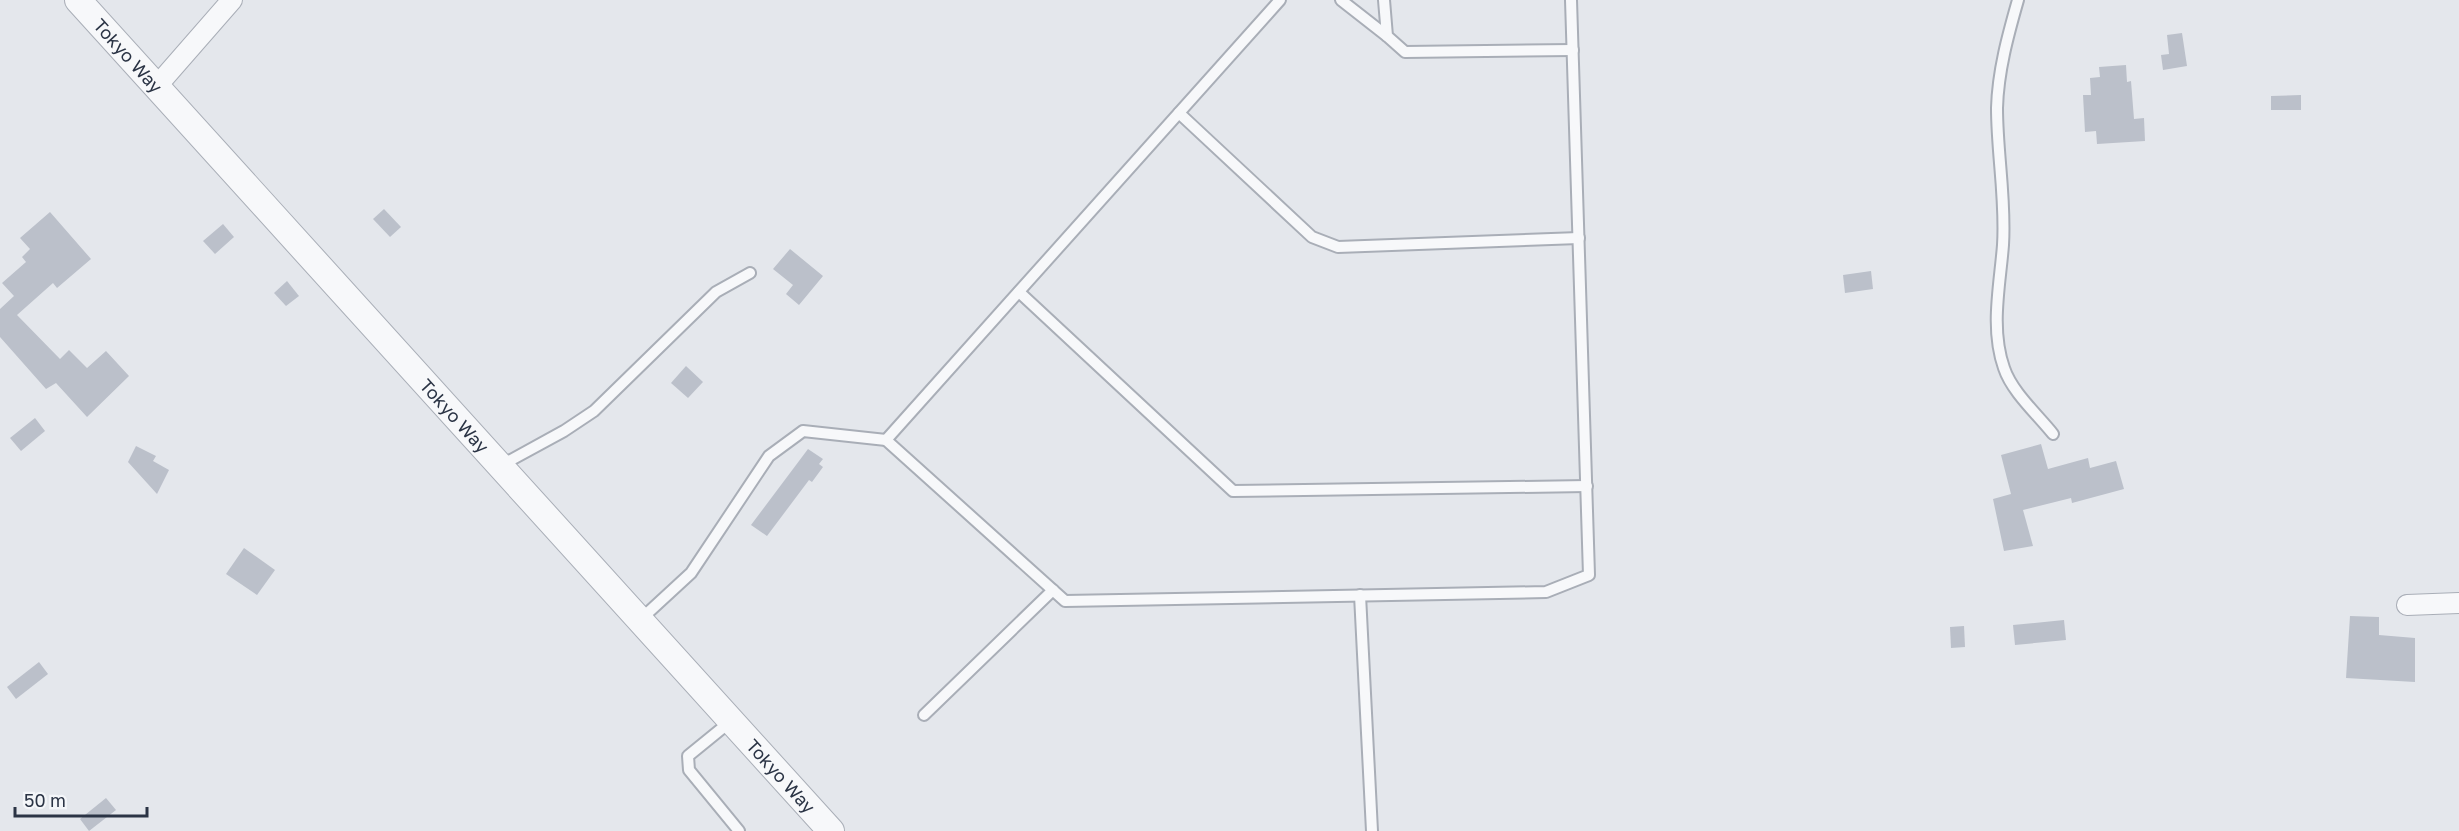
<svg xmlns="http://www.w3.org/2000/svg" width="2459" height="831" font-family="'Golos Text',sans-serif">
<rect width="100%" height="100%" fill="#e4e7ec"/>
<g fill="#bbc0ca">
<path d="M 2182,33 L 2187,66 L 2163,70 L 2161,55 L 2169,54 L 2167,35 Z"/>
<path d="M 2126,65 L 2127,82 L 2131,81 L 2134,119 L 2144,118 L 2145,141 L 2097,144 L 2096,131 L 2085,132 L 2083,95 L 2091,95 L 2090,78 L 2100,77 L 2099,67 Z"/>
<path d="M 2301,95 L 2301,110 L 2271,110 L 2271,96 Z"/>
<path d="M 384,209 L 401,227 L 390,237 L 373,219 Z"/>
<path d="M 50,212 L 91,259 L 57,288 L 53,283 L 17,315 L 60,359 L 69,350 L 87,368 L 106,351 L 129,376 L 87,417 L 56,383 L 46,389 L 0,337 L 0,309 L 14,296 L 2,283 L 26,262 L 22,257 L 30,249 L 20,238 Z"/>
<path d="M 223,224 L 234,237 L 215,254 L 203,241 Z"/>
<path d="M 790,249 L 823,276 L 799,305 L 786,294 L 793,285 L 773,269 Z"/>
<path d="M 1871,271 L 1873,289 L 1845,293 L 1843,275 Z"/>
<path d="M 287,281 L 299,296 L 286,306 L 274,293 Z"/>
<path d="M 686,366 L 703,382 L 688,398 L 671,383 Z"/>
<path d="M 35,418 L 45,431 L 21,451 L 10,438 Z"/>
<path d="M 2041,444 L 2048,469 L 2088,458 L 2090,468 L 2116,461 L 2124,489 L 2072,503 L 2071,498 L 2023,510 L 2033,546 L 2004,551 L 1993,499 L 2011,494 L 2001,455 Z"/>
<path d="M 136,446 L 156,456 L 153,461 L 169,470 L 157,494 L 128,462 Z"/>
<path d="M 808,449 L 823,459 L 819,464 L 823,467 L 812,482 L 809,480 L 767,536 L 751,525 Z"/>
<path d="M 244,548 L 275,570 L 257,595 L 226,574 Z"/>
<path d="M 2350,616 L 2379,617 L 2379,635 L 2415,638 L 2415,682 L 2346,678 Z"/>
<path d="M 2064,620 L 2066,640 L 2015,645 L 2013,625 Z"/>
<path d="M 1964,626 L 1965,647 L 1951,648 L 1950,627 Z"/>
<path d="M 39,662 L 48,674 L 16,699 L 7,687 Z"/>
<path d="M 106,798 L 116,810 L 89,831 L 80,819 Z"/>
</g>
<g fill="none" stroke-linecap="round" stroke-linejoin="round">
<g stroke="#a9aeb7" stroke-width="14">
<g id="service">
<path d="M 1280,0 L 886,440 L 1065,601 L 1546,592 L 1589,575 L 1571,0"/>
<path d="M 1341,0 L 1387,36"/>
<path d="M 1384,0 L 1387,36 L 1405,52 L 1573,50"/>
<path d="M 2018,0 C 2008,35 1998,71 1997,108 C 1997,154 2006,199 2003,245 C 2000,285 1990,328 2004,368 C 2012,392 2037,414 2053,434"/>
<path d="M 1179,113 L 1312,237 L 1338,247 L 1579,238"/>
<path d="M 1019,292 L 1233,491 L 1587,486"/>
<path d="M 500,466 L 564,431 L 594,411 L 716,292 L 750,273"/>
<path d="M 1360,595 L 1372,831"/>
<path d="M 640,620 L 691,573 L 769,456 L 803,431 L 886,440"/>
<path d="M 924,715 L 1053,590"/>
<path d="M 731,721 L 688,756 L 689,770 L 739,831"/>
</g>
</g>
<g stroke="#a9aeb7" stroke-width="22">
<g id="minor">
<path d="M 156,87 L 232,0"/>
<path d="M 2407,605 L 2459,603"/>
</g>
</g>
<g stroke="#a9aeb7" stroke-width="28">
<g id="tertiary">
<path id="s1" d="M 78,0 L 831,831"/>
</g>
</g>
<use href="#service" stroke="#f7f8fa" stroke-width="10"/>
<use href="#minor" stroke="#f7f8fa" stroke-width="20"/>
<use href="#tertiary" stroke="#f7f8fa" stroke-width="26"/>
</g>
<g text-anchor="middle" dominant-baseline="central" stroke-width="4.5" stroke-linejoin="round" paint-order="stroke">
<g font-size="18" fill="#2b3445" stroke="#f4f6f9">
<text stroke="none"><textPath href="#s1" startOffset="75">Tokyo Way</textPath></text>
<text stroke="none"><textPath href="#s1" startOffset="561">Tokyo Way</textPath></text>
<text stroke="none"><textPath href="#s1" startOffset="1047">Tokyo Way</textPath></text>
</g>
</g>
<path d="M15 807v9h132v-9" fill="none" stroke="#2b3445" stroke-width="3"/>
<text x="24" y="807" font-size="18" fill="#2b3445" stroke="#f4f6f9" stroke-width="4.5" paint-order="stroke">50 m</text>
</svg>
